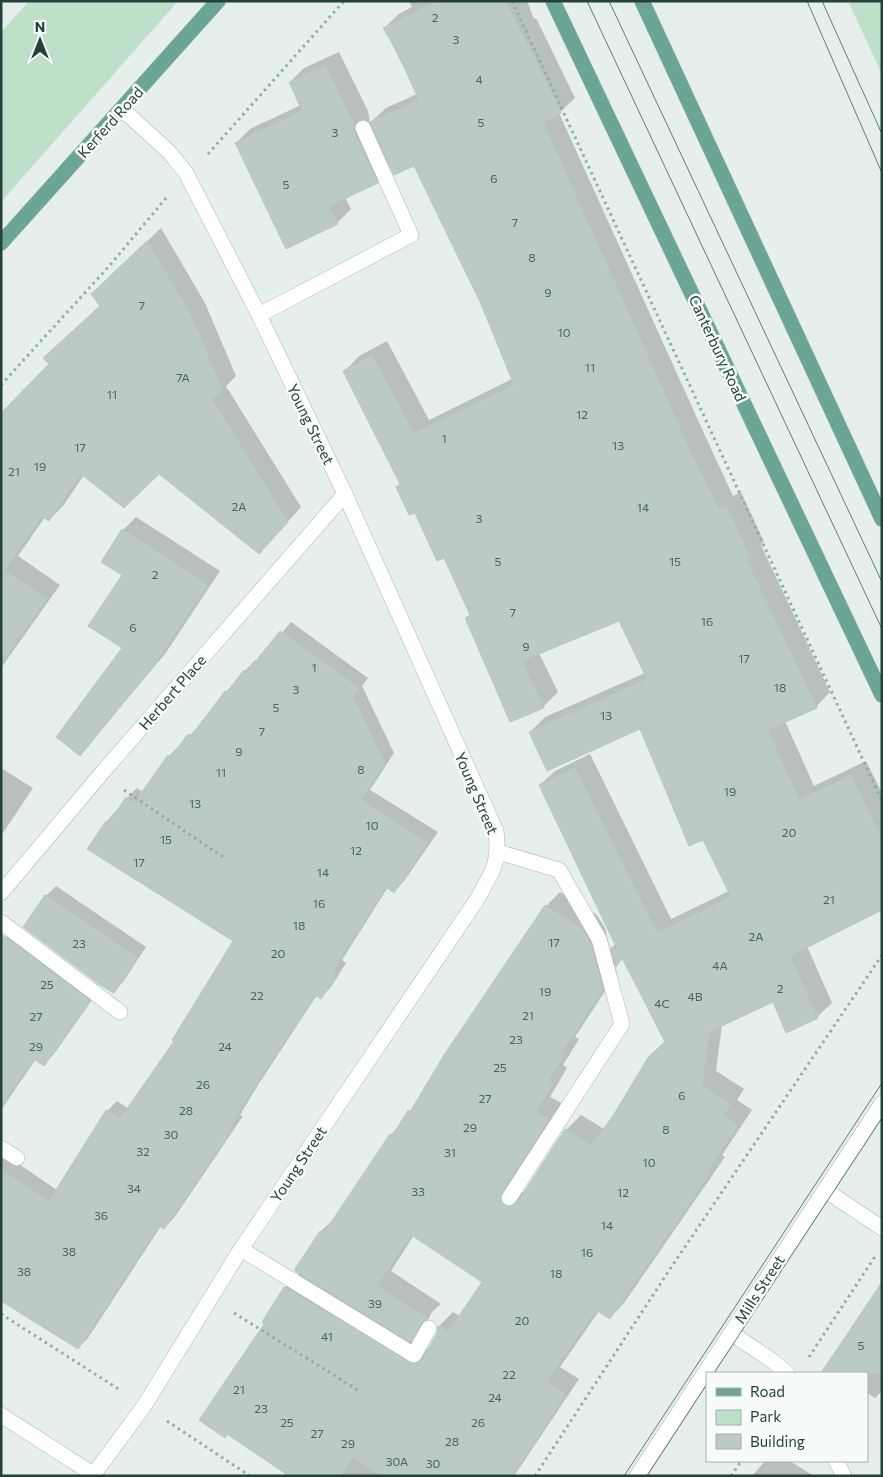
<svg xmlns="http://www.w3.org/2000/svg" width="883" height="1477" font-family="Commissioner,sans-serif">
<rect width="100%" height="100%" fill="#e6efeb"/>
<g fill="#bfe0c8">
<path d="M 29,1 L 178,1 L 1,202 L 1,32 Z"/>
<path d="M 848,1 L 882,1 L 882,74 Z"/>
</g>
<g fill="#0003" fill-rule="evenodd">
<path d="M 409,1 L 527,1 L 534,19 L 536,18 L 575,98 L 559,113 L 579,157 L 707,440 L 733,496 L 741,492 L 764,542 L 761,545 L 830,692 L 816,707 L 785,721 L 814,786 L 866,761 L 882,793 L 882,908 L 807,946 L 832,1003 L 817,1017 L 773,1001 L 722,1025 L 716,1071 L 744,1089 L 737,1100 L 752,1110 L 722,1155 L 725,1157 L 624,1303 L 610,1318 L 599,1311 L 560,1367 L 579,1379 L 514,1476 L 295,1476 L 266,1323 L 263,1322 L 285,1287 L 300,1273 L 296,1269 L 321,1231 L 336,1217 L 391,1135 L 415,1105 L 546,906 L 560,892 L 597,915 L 605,928 L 610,949 L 616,944 L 540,785 L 555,771 L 590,754 L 671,919 L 729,891 L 704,838 L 641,727 L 530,732 L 545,717 L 645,673 L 619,619 L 539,653 L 558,692 L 543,707 L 466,618 L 471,614 L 445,556 L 401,483 L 345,371 L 359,356 L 387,341 L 429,420 L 512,379 L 482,303 L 414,164 L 392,167 L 377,182 L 345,197 L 351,209 L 337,223 L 236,143 L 250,129 L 301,105 L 290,82 L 304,68 L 339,52 L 368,111 L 370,123 L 386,108 L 417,94 L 384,28 L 399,14 L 412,7 ZM 624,958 L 665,1041 L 650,1057 L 604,1129 L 581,1115 L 566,1130 L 525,1193 L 518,1191 L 563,1104 L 550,1097 L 567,1068 L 563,1065 L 579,1039 L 575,1037 L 617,973 L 615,967 ZM 414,1235 L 483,1282 L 460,1316 L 453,1312 L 439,1326 L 438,1333 L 429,1350 L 411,1340 L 425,1326 L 432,1312 L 441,1304 L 391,1271 Z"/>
<path d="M 161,228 L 205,303 L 236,376 L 226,386 L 301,507 L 273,538 L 159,472 L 84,475 L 63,506 L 49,520 L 45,517 L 18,556 L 60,585 L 1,668 L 1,415 L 51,364 L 101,306 L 107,280 Z"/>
<path d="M 136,517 L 220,571 L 165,654 L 80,754 L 123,648 L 123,530 Z"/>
<path d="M 291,622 L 368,678 L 362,686 L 394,753 L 370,790 L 438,832 L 404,881 L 394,891 L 388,887 L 342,960 L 346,963 L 331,987 L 321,997 L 317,995 L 258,1085 L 240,1115 L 243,1116 L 174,1218 L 164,1228 L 161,1226 L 88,1338 L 78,1348 L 1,1299 L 1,1152 L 57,1190 L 107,1111 L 117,1101 L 129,1109 L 175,1041 L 235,941 L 89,848 L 107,821 L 127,798 L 137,788 L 143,792 L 169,756 L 200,725 L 226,692 L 255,660 L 257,662 Z"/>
<path d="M 1,768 L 33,788 L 1,836 Z"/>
<path d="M 56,886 L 146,947 L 123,982 L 114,991 L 25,927 L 46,896 Z"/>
<path d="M 15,927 L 99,990 L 54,1054 L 44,1064 L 36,1059 L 1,1110 L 1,943 Z"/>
<path d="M 882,1285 L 882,1391 L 875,1398 L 867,1393 L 867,1373 L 837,1373 L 827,1366 Z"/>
<path d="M 765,1461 L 790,1461 L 814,1476 L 752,1476 Z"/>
</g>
<g fill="#bbcac4" stroke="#b8c9c2">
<path d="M 438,1 L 505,1 L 540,68 L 561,113 L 543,122 L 692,455 L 719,510 L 727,506 L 750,558 L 746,559 L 817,708 L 768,730 L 799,800 L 851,775 L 882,840 L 882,910 L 790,956 L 818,1018 L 786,1033 L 773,1002 L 709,1032 L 702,1086 L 731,1104 L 723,1115 L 738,1125 L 708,1170 L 711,1172 L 610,1319 L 596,1310 L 547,1382 L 566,1394 L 512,1476 L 381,1476 L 353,1457 L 341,1476 L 289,1476 L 227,1434 L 225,1438 L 199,1420 L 264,1324 L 262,1322 L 284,1287 L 413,1364 L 422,1360 L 437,1333 L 438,1326 L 448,1332 L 482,1282 L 411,1235 L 377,1286 L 428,1319 L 421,1323 L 411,1342 L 295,1271 L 295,1269 L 320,1231 L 324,1233 L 390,1134 L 393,1135 L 408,1110 L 410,1112 L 444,1055 L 545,905 L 582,929 L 590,943 L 603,989 L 562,1052 L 565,1054 L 549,1080 L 553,1083 L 536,1112 L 549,1119 L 501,1193 L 500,1198 L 504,1206 L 509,1207 L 517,1203 L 565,1129 L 591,1145 L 613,1116 L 649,1056 L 665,1042 L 622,958 L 616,967 L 611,947 L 618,951 L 539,785 L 575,768 L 657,933 L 731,897 L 703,840 L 689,846 L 640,729 L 547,771 L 529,732 L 647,679 L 619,621 L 522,661 L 544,708 L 510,722 L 465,618 L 470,615 L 444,558 L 437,561 L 415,513 L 409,515 L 396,487 L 400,484 L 343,371 L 372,355 L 414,433 L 514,385 L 481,304 L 414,166 L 394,175 L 370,122 L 419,100 L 396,49 L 383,28 Z"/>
<path d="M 325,65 L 354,125 L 354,132 L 378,183 L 329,206 L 338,224 L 286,249 L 235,143 L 302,111 L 289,82 Z"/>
<path d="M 147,241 L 192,317 L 223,391 L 212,399 L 288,522 L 259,554 L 159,474 L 124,508 L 81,474 L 49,521 L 42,516 L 5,570 L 47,599 L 1,664 L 1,413 L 49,364 L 43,358 L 100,306 L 91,294 Z"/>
<path d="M 122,529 L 208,585 L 152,668 L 80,756 L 56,737 L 122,648 L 88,626 L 122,575 L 101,562 Z"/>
<path d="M 280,631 L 359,688 L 353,697 L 385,764 L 361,800 L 428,843 L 394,893 L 386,887 L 333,971 L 337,974 L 321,999 L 315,995 L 248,1097 L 231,1125 L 234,1127 L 164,1229 L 159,1226 L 78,1349 L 1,1301 L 1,1169 L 49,1201 L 106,1110 L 120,1119 L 174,1041 L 172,1040 L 233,941 L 87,849 L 106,821 L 109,823 L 126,797 L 134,803 L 168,755 L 171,757 L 188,734 L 191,736 L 225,691 L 227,692 L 244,670 L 247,672 Z"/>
<path d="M 45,895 L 138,958 L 114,993 L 100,985 L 23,927 Z"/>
<path d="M 1,934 L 90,1001 L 44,1066 L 34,1059 L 1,1107 Z"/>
<path d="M 882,1282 L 882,1373 L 821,1373 Z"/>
</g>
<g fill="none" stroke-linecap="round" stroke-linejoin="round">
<g stroke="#a8b8b2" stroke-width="16">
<g id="service">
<path d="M 259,315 L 411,235 L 363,128"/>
<path d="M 498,852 L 559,870 L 599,939 L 622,1024 L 509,1198"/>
<path d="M 1,922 L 120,1012"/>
<path d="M 1,1148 L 17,1158"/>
<path d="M 825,1190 L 882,1228"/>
<path d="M 241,1249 L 414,1355 L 429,1328"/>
</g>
</g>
<g stroke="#a8b8b2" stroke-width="16">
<g id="minor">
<path d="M 1,893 L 101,774 L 345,494"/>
<path d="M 731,1333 L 774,1362 L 787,1373"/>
<path d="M 1,1415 L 96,1476"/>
<path d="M 836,1461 L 844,1476"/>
<path d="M 94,1474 L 144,1406 L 241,1249 L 476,901 C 492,872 500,865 496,831 L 345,494 L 259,315 L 186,173 L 169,152 L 122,109"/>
</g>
</g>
<g stroke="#a8b8b2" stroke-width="16">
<path id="tertiary" d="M 637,1476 L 882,1103"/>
</g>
<g stroke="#c2cac8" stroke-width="16">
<g id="primary">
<path d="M 553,1 L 882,695"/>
<path d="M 642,1 L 882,519"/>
<path d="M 1,243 L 218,1"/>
</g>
</g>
<g stroke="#86b3a5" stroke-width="3" stroke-dasharray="2.5 4" stroke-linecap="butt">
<path d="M 512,1 L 882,801"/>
<path d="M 208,154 L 344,1"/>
<path d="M 1,385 L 111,264 L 166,198"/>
<path d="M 124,790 L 223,857"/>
<path d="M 234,1313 L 361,1392"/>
<path d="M 1,1314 L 120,1390"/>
<path d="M 809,1357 L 876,1255"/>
<path d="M 167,1421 L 250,1476"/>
<path d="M 535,1476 L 670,1269 L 882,955"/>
<path d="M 731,1476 L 741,1461"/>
</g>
<use href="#service" stroke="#fff" stroke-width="15"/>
<use href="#minor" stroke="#fff" stroke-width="15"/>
<use href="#tertiary" stroke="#fff" stroke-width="15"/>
<use href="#primary" stroke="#6aa596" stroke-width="15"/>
<g stroke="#5f7d75" stroke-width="1">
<path d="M 587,1 L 882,629"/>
<path d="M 609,1 L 882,582"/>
<path d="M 807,1 L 882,173"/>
<path d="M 822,1 L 882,134"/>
<path d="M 714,1373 L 882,1118"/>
<path d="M 624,1476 L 882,1083"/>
<path d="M 647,1476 L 707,1384"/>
</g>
</g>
<g text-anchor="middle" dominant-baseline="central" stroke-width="5" stroke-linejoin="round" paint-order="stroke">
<g font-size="12" fill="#4a645c">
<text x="435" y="17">2</text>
<text x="456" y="39">3</text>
<text x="479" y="79">4</text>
<text x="481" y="122">5</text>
<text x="335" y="132">3</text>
<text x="494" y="178">6</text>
<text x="286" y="184">5</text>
<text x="515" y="222">7</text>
<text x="532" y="257">8</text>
<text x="548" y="292">9</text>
<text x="142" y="305">7</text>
<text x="564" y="332">10</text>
<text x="590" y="367">11</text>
<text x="183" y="377">7A</text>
<text x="112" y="394">11</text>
<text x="582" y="414">12</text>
<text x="444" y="438">1</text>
<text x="618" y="445">13</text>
<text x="80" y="447">17</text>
<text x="40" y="466">19</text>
<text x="14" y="471">21</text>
<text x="239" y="506">2A</text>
<text x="643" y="507">14</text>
<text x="479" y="518">3</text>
<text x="498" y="561">5</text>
<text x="675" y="561">15</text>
<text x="155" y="574">2</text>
<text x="513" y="612">7</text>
<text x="707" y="621">16</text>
<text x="133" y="627">6</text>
<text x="526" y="646">9</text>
<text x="744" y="658">17</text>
<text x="314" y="667">1</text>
<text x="780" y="687">18</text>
<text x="296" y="689">3</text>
<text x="276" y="707">5</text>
<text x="606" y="715">13</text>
<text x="262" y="731">7</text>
<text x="239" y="751">9</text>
<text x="361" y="769">8</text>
<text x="221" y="772">11</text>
<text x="730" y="791">19</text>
<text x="195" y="803">13</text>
<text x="372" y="825">10</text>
<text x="789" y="832">20</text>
<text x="166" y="839">15</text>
<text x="356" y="850">12</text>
<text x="139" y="862">17</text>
<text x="323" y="872">14</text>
<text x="829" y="899">21</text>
<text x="319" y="903">16</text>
<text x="299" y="925">18</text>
<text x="756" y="936">2A</text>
<text x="554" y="942">17</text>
<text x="79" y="943">23</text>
<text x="278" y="953">20</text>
<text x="720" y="965">4A</text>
<text x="47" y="984">25</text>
<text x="780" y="988">2</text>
<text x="545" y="991">19</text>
<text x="257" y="995">22</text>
<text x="695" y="996">4B</text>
<text x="662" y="1003">4C</text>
<text x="528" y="1015">21</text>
<text x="36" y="1016">27</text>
<text x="516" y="1039">23</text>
<text x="36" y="1046">29</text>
<text x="225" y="1046">24</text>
<text x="500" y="1067">25</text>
<text x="203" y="1084">26</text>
<text x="682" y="1095">6</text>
<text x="485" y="1098">27</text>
<text x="186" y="1110">28</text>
<text x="470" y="1127">29</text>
<text x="666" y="1129">8</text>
<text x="171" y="1134">30</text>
<text x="143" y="1151">32</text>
<text x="450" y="1152">31</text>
<text x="649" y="1162">10</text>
<text x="134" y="1188">34</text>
<text x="418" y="1191">33</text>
<text x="623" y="1192">12</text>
<text x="101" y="1215">36</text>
<text x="607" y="1225">14</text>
<text x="69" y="1251">38</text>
<text x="587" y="1252">16</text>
<text x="24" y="1271">38</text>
<text x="556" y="1273">18</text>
<text x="375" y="1303">39</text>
<text x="522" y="1320">20</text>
<text x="327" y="1336">41</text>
<text x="861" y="1345">5</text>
<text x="509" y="1374">22</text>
<text x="239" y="1389">21</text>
<text x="495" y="1397">24</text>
<text x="261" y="1408">23</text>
<text x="287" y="1422">25</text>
<text x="478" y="1422">26</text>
<text x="317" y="1433">27</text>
<text x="452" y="1441">28</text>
<text x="348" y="1443">29</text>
<text x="397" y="1461">30A</text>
<text x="433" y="1463">30</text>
</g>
<g font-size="15" fill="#24423a" stroke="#f7fbf9">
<text transform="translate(110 122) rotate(-48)">Kerferd Road</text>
<text transform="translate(718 348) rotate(65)">Canterbury Road</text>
<text transform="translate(311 424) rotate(64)">Young Street</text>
<text transform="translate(172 692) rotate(-49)">Herbert Place</text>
<text transform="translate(477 793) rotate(67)">Young Street</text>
<text transform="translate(298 1164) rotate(-56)">Young Street</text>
<text transform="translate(759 1289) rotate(-57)">Mills Street</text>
</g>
</g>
<rect width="883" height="1477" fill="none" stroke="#24423a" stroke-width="5"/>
<rect x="706" y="1372" width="162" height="90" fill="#f7fbf9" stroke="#a3b1ad"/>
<rect x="716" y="1388" width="25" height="8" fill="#6aa596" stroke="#a3b1ad"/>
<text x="750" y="1397" font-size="15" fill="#24423a">Road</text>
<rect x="716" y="1410" width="25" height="15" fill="#bfe0c8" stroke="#a3b1ad"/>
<text x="750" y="1422" font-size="15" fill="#24423a">Park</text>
<rect x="716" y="1434" width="25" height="15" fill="#bbcac4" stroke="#a3b1ad"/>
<text x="750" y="1447" font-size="15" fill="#24423a">Building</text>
<g transform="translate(40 40)" stroke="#f7fbf9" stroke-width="4" paint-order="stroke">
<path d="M0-4L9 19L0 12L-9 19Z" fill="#24423a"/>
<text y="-8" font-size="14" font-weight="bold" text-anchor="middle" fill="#24423a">N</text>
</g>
</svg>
